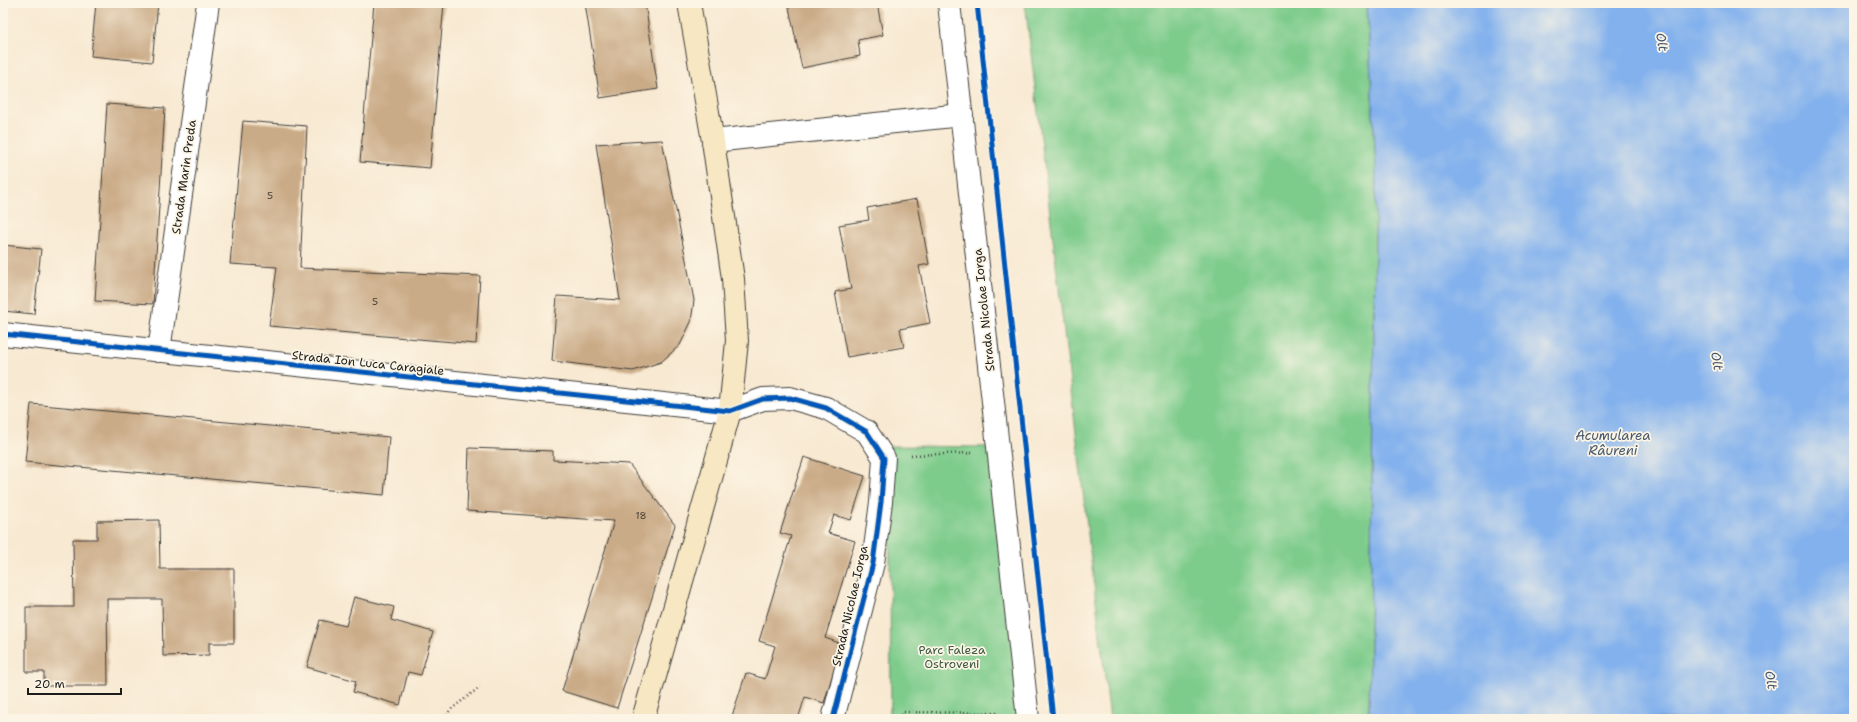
<svg xmlns="http://www.w3.org/2000/svg" width="1857" height="722" font-family="'Shantell Sans',sans-serif">
<rect width="100%" height="100%" fill="#fcf5e5"/>
<filter id="ink" filterUnits="userSpaceOnUse"><feTurbulence type="fractalNoise" baseFrequency=".025" numOctaves="2"/><feDisplacementMap in="SourceGraphic" scale="8" xChannelSelector="R" yChannelSelector="G"/><feConvolveMatrix kernelMatrix="1 2 1 2 8 2 1 2 1" color-interpolation-filters="sRGB"/></filter>
<filter id="wash" filterUnits="userSpaceOnUse"><feTurbulence type="fractalNoise" baseFrequency=".012" numOctaves="4" result="noise"/><feDisplacementMap in="SourceGraphic" scale="16" xChannelSelector="R" yChannelSelector="G"/><feGaussianBlur stdDeviation="0.9" result="paint"/><feColorMatrix in="noise" values="0 0 0 0 0 0 0 0 0 0 0 0 0 0 0 0 0 1.4 0 .05"/><feComposite in="paint" operator="in"/></filter>
<g filter="url(#wash)">
<rect width="100%" height="100%" fill="#f8e9d2"/>
<g fill="#7ecc8c" stroke="#4d7454">
<path d="M 1025,3 L 1367,3 L 1376,167 L 1369,719 L 1110,719 Z"/>
<path d="M 889,446 L 993,447 L 1021,719 L 888,719 L 891,704 Z"/>
</g>
<path fill="#82b1ed" stroke="#4f6684" d="M 1367,3 L 1854,3 L 1854,719 L 1369,719 L 1376,167 Z"/>
<g id="blocks">
<g fill="#caab87">
<path d="M 96,3 L 158,3 L 152,62 L 91,56 Z"/>
<path d="M 374,3 L 444,3 L 430,168 L 360,162 Z"/>
<path d="M 585,3 L 645,3 L 658,89 L 600,98 Z"/>
<path d="M 788,3 L 877,3 L 883,35 L 858,40 L 860,56 L 802,68 Z"/>
<path d="M 107,104 L 165,108 L 153,304 L 95,301 Z"/>
<path d="M 243,121 L 307,126 L 300,268 L 480,276 L 476,344 L 269,326 L 277,267 L 230,264 Z"/>
<path d="M 662,140 L 694,300 L 691,322 L 680,345 L 661,362 L 633,371 L 552,361 L 557,296 L 620,300 L 596,144 Z"/>
<path d="M 917,199 L 929,264 L 919,266 L 930,323 L 900,329 L 904,347 L 847,357 L 835,292 L 851,289 L 839,225 L 869,220 L 867,208 Z"/>
<path d="M 3,245 L 41,249 L 34,314 L 3,311 Z"/>
<path d="M 31,404 L 389,437 L 384,495 L 25,462 Z"/>
<path d="M 469,448 L 553,451 L 553,460 L 629,464 L 675,525 L 617,708 L 562,691 L 614,521 L 467,511 Z"/>
<path d="M 804,457 L 865,476 L 851,520 L 834,515 L 828,533 L 855,541 L 825,638 L 842,644 L 824,703 L 805,697 L 798,719 L 731,719 L 746,673 L 765,679 L 775,646 L 759,641 L 791,536 L 780,533 Z"/>
<path d="M 159,520 L 160,569 L 234,569 L 234,643 L 209,643 L 209,655 L 163,656 L 162,599 L 107,599 L 108,686 L 44,686 L 44,672 L 26,672 L 26,607 L 74,607 L 73,539 L 97,539 L 97,521 Z"/>
<path d="M 354,597 L 394,607 L 391,620 L 433,632 L 421,675 L 408,672 L 400,705 L 353,692 L 356,681 L 307,667 L 320,620 L 346,626 Z"/>
</g>
</g>
</g>
<g filter="url(#ink)">
<use href="#blocks" fill-opacity="0" stroke="#3d3b37" stroke-width="1"/>
<g fill="none" stroke-linecap="round" stroke-linejoin="round">
<g stroke="#3d3b37" stroke-width="24">
<g id="street">
<path d="M 949,3 L 1028,719"/>
<path d="M 713,141 L 962,115"/>
<path d="M 3,334 L 730,411 L 763,399 L 790,398 L 826,408 L 867,432 L 884,458 L 881,502 L 873,563 L 833,719"/>
<path d="M 159,351 L 208,3"/>
</g>
</g>
<g stroke="#3d3b37" stroke-width="24">
<path id="secondary" d="M 643,719 L 730,411 L 737,341 L 733,279 L 713,141 L 689,3"/>
</g>
<g stroke="#3d3b37" stroke-width="2.5" stroke-dasharray="1 3" stroke-linecap="butt">
<path d="M 911,455 L 972,453"/>
<path d="M 445,719 L 450,710 L 480,687"/>
<path d="M 902,719 L 903,712 L 999,713"/>
</g>
<use href="#street" stroke="#fff" stroke-width="22"/>
<use href="#secondary" stroke="#f7e8c3" stroke-width="22"/>
<g stroke="#fcf5e5" stroke-width="8">
<g id="cycleway">
<path d="M 977,3 L 1053,719"/>
<path d="M 3,334 L 730,411 L 763,399 L 790,398 L 826,408 L 867,432 L 884,458 L 881,502 L 873,563 L 833,719"/>
</g>
</g>
<use href="#cycleway" stroke="#0057b8" stroke-width="5"/>
</g>
</g>
<g text-anchor="middle" dominant-baseline="central" stroke-width="3.5" stroke-linejoin="round" paint-order="stroke">
<g font-size="10" fill="#484037">
<text x="270" y="195">5</text>
<text x="375" y="301">5</text>
<text x="641" y="515">18</text>
</g>
<g font-size="12" fill="#1c1c1c" stroke="#fcf5e5">
<text transform="translate(184 177) rotate(-82)">Strada Marin Preda</text>
<text transform="translate(984 310) rotate(-96)">Strada Nicolae Iorga</text>
<text transform="translate(368 363) rotate(6)">Strada Ion Luca Caragiale</text>
<text transform="translate(850 606) rotate(-77)">Strada Nicolae Iorga</text>
</g>
<g font-size="12" fill="#3e5a43" stroke="#fcf5e5">
<text x="952" y="650">Parc Faleza<tspan x="952" dy="14">Ostroveni</tspan></text>
</g>
<g font-size="13" font-style="italic" fill="#455870" stroke="#fcf5e5">
<text transform="translate(1662 42) rotate(80)">Olt</text>
<text transform="translate(1717 361) rotate(80)">Olt</text>
<text x="1613" y="435">Acumularea<tspan x="1613" dy="15">Râureni</tspan></text>
<text transform="translate(1771 680) rotate(80)">Olt</text>
</g>
</g>
<rect width="1857" height="722" fill="none" stroke="#fcf5e5" stroke-width="16"/>
<path d="M28 688v6h93v-6" fill="none" stroke="#1c1c1c" stroke-width="2"/>
<text x="34" y="688" font-size="12" fill="#1c1c1c" stroke="#fcf5e5" stroke-width="3" paint-order="stroke">20 m</text>
</svg>
